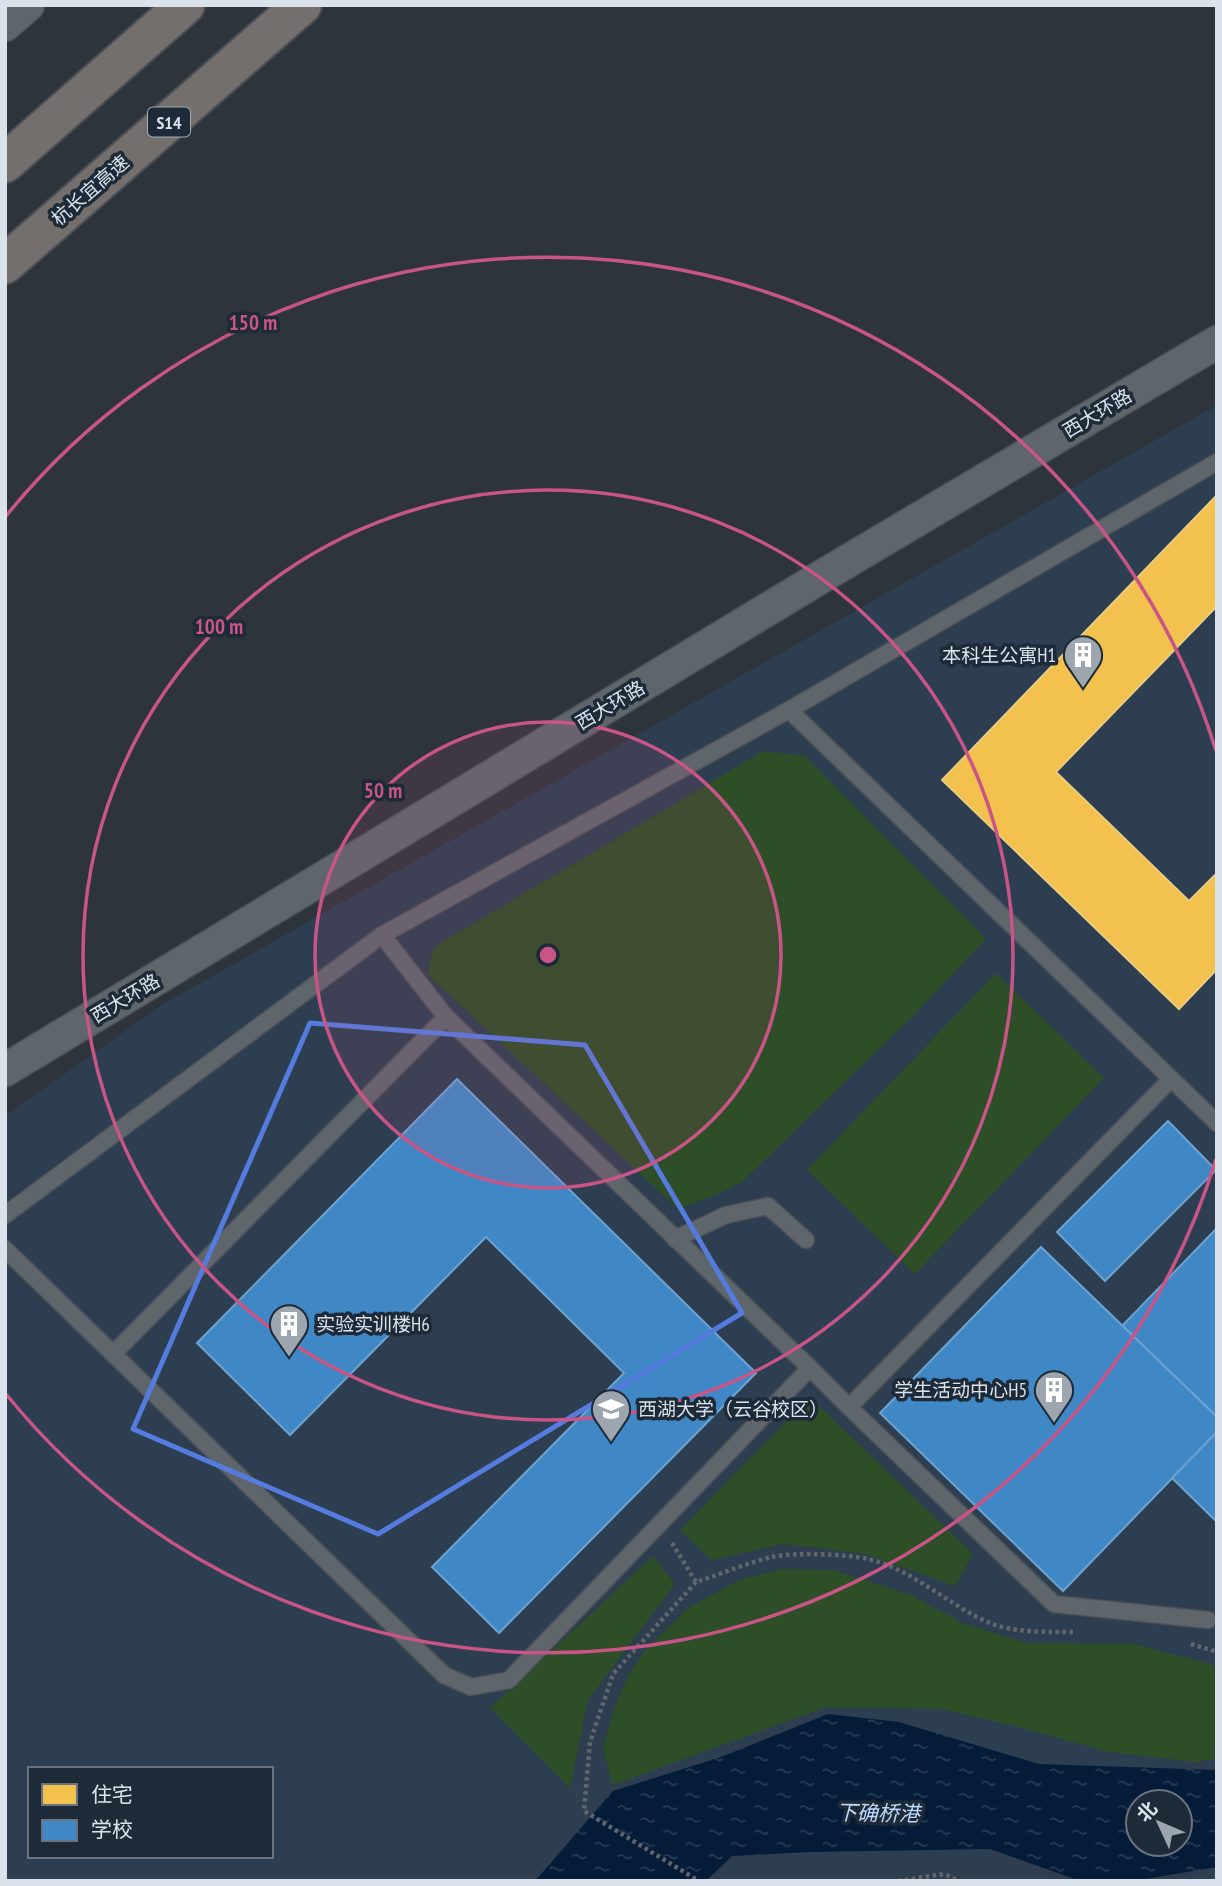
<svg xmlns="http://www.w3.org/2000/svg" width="1222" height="1886" font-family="'PT Sans Narrow','Noto Sans SC',sans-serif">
<defs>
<pattern id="water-ripples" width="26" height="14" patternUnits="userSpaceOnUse" patternTransform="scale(1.75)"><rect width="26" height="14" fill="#041c38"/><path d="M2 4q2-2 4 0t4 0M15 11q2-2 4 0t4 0" fill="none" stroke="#283d55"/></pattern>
</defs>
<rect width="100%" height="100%" fill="#2d343c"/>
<path fill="#2c3e4f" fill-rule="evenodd" d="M 1217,405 L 1217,1881 L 5,1881 L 5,1116 L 160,1006 ZM 30,1769 L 271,1769 L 271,1856 L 30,1856 ZM 1138,1802 L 1180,1802 L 1180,1844 L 1138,1844 Z"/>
<g fill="#2d4e26">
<path d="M 763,751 L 805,756 L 986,939 L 912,1017 L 743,1181 L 720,1193 L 678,1209 L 427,974 L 434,947 Z"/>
<path d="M 996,973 L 1104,1078 L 915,1274 L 807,1170 Z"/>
<path d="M 810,1397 L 973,1554 L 955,1586 L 865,1554 L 784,1544 L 711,1560 L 680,1530 Z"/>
<path d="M 653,1556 L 675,1584 L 588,1700 L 570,1788 L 490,1708 Z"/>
<path d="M 782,1569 L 832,1570 L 909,1594 L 965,1624 L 1027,1643 L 1134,1644 L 1217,1666 L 1217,1759 L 1195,1762 L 1109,1752 L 1022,1728 L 942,1709 L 827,1707 L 612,1785 L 603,1748 L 614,1709 L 628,1676 L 646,1649 L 688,1608 L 737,1581 Z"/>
</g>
<path fill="url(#water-ripples)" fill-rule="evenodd" d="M 828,1714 L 899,1722 L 1039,1764 L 1217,1770 L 1217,1867 L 1134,1881 L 1080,1881 L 990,1849 L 811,1852 L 732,1856 L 706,1881 L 535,1881 L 613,1791 L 721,1757 ZM 1138,1802 L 1180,1802 L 1180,1844 L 1138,1844 Z"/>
<path fill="#f2c14e" stroke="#ebcb7d" stroke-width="2" d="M 1217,495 L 1217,606 L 1056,772 L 1189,901 L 1217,873 L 1217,969 L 1179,1009 L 942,780 Z"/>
<g fill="#3f88c5" stroke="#6ea3d1" stroke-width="2">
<path d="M 457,1079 L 756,1373 L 499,1633 L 432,1567 L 624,1373 L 486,1237 L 290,1435 L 197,1343 Z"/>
<path d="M 1168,1121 L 1216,1170 L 1105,1281 L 1057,1232 Z"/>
<path d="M 1217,1228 L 1217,1417 L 1122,1326 Z"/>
<path d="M 1041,1247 L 1217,1417 L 1217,1432 L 1063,1591 L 880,1413 Z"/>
<path d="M 1217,1432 L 1217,1522 L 1172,1478 Z"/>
</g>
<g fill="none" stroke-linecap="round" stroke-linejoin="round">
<g stroke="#4a5057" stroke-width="19">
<g id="service">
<path d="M 1217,462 L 789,710 L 1217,1123"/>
<path d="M 382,935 L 446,1017 L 810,1368"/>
<path d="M 5,1215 L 382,935 L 789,710"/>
<path d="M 675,1239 L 726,1215 L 768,1206 L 806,1240"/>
<path d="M 5,1249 L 444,1675 L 471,1687 L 509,1680 L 810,1368 L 849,1407 L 1171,1079"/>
<path d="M 113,1354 L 446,1017"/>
<path d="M 849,1407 L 1054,1604 L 1208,1620"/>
</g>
</g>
<g stroke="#4a5057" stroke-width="35">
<g id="minor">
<path d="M 5,25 L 28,5"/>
<path d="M 5,1070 L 841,565 L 1217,342"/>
</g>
</g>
<g stroke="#4a5057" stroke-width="42">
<g id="motorway">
<path d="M 5,163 L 185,5"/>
<path d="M 5,264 L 302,5"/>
</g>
</g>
<g stroke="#60666c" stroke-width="4.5" stroke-dasharray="3.5 3.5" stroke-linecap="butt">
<path d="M 672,1543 L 696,1582 C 721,1574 747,1563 772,1557 C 794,1552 846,1554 868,1559 C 913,1569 949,1606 990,1623 C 1013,1633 1050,1632 1075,1632"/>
<path d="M 696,1582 L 613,1674 L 590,1742 L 584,1811 L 699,1881"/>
<path d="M 1191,1644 L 1217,1652"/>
<path d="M 898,1881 L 944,1874 L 960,1881"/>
</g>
<use href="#service" stroke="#5e656b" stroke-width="16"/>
<use href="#minor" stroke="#5e656b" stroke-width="32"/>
<use href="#motorway" stroke="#746e6c" stroke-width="38"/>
</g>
<path fill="none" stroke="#567bde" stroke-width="5" stroke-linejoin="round" d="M 310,1023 L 585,1045 L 742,1313 L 378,1534 L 133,1429 Z"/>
<circle cx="548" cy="955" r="233" fill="#c95586" fill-opacity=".12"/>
<g fill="none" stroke="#c95586" stroke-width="3.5">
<circle cx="548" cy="955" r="233"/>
<circle cx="548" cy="955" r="465"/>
<path d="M1216 1159A698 698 0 0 1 6 1394M6 516A698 698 0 0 1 1216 751"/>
</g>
<defs>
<g id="building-pin" transform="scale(2.0125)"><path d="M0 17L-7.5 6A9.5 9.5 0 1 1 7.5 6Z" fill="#9da6ae" stroke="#1d2a38"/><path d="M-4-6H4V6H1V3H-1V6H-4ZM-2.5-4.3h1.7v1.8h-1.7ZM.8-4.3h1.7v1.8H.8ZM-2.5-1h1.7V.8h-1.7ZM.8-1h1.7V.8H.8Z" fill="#fff"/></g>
<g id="university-pin" transform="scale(2.0125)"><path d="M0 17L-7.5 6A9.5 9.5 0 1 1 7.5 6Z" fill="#9da6ae" stroke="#1d2a38"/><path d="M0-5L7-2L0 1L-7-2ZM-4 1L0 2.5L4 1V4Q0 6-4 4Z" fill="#fff"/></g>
</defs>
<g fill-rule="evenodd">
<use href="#building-pin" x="1083" y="655"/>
<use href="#building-pin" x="289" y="1324"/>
<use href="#building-pin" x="1054" y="1390"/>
<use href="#university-pin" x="611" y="1409"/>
</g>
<g text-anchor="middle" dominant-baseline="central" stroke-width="7" stroke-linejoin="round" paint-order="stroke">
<rect fill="#1d2a38" stroke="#a1acb6" stroke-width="2" x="148" y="107.5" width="42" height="29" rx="5"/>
<g font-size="18" font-weight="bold" fill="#dae3ec">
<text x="169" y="122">S14</text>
</g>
<g font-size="19" fill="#dae3ec" stroke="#1d2a38">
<text transform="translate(90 190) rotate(-41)">杭长宜高速</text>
<text transform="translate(1097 413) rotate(-31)">西大环路</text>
<text transform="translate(610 705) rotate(-31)">西大环路</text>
<text transform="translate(125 998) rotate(-31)">西大环路</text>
</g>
<g font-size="19" fill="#dae3ec" stroke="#1d2a38" text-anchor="end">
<text x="1056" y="655">本科生公寓H1</text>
<text x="316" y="1324" text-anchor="start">实验实训楼H6</text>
<text x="1027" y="1390">学生活动中心H5</text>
<text x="638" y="1409" text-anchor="start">西湖大学（云谷校区）</text>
</g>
<g font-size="21" font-style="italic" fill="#bcd9fc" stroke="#1d2a38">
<text transform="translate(878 1813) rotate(1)">下确桥港</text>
</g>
</g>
<circle cx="548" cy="955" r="10" fill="#c95586" stroke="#1d2a38" stroke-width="3.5"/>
<g font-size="21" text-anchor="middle" font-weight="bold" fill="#c95586" stroke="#1d2a38" stroke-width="7" stroke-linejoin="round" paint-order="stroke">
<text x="253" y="330">150 m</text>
<text x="219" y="634">100 m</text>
<text x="383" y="798">50 m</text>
</g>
<rect width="1222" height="1886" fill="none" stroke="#dae3ec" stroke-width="14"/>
<rect x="28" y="1767" width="245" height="91" fill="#1d2a38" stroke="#697480" stroke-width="2"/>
<rect x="42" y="1784" width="35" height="21" fill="#f2c14e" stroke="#697480" stroke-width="2"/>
<text x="91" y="1802" font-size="21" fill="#dae3ec">住宅</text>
<rect x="42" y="1820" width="35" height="21" fill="#3f88c5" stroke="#697480" stroke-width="2"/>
<text x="91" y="1837" font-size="21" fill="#dae3ec">学校</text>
<g transform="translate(1159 1823) rotate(314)"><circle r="33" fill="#1d2a38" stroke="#697480" stroke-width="2"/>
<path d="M0-5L12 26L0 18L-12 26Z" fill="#9da6ae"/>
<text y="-10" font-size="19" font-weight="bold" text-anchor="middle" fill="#dae3ec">北</text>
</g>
</svg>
